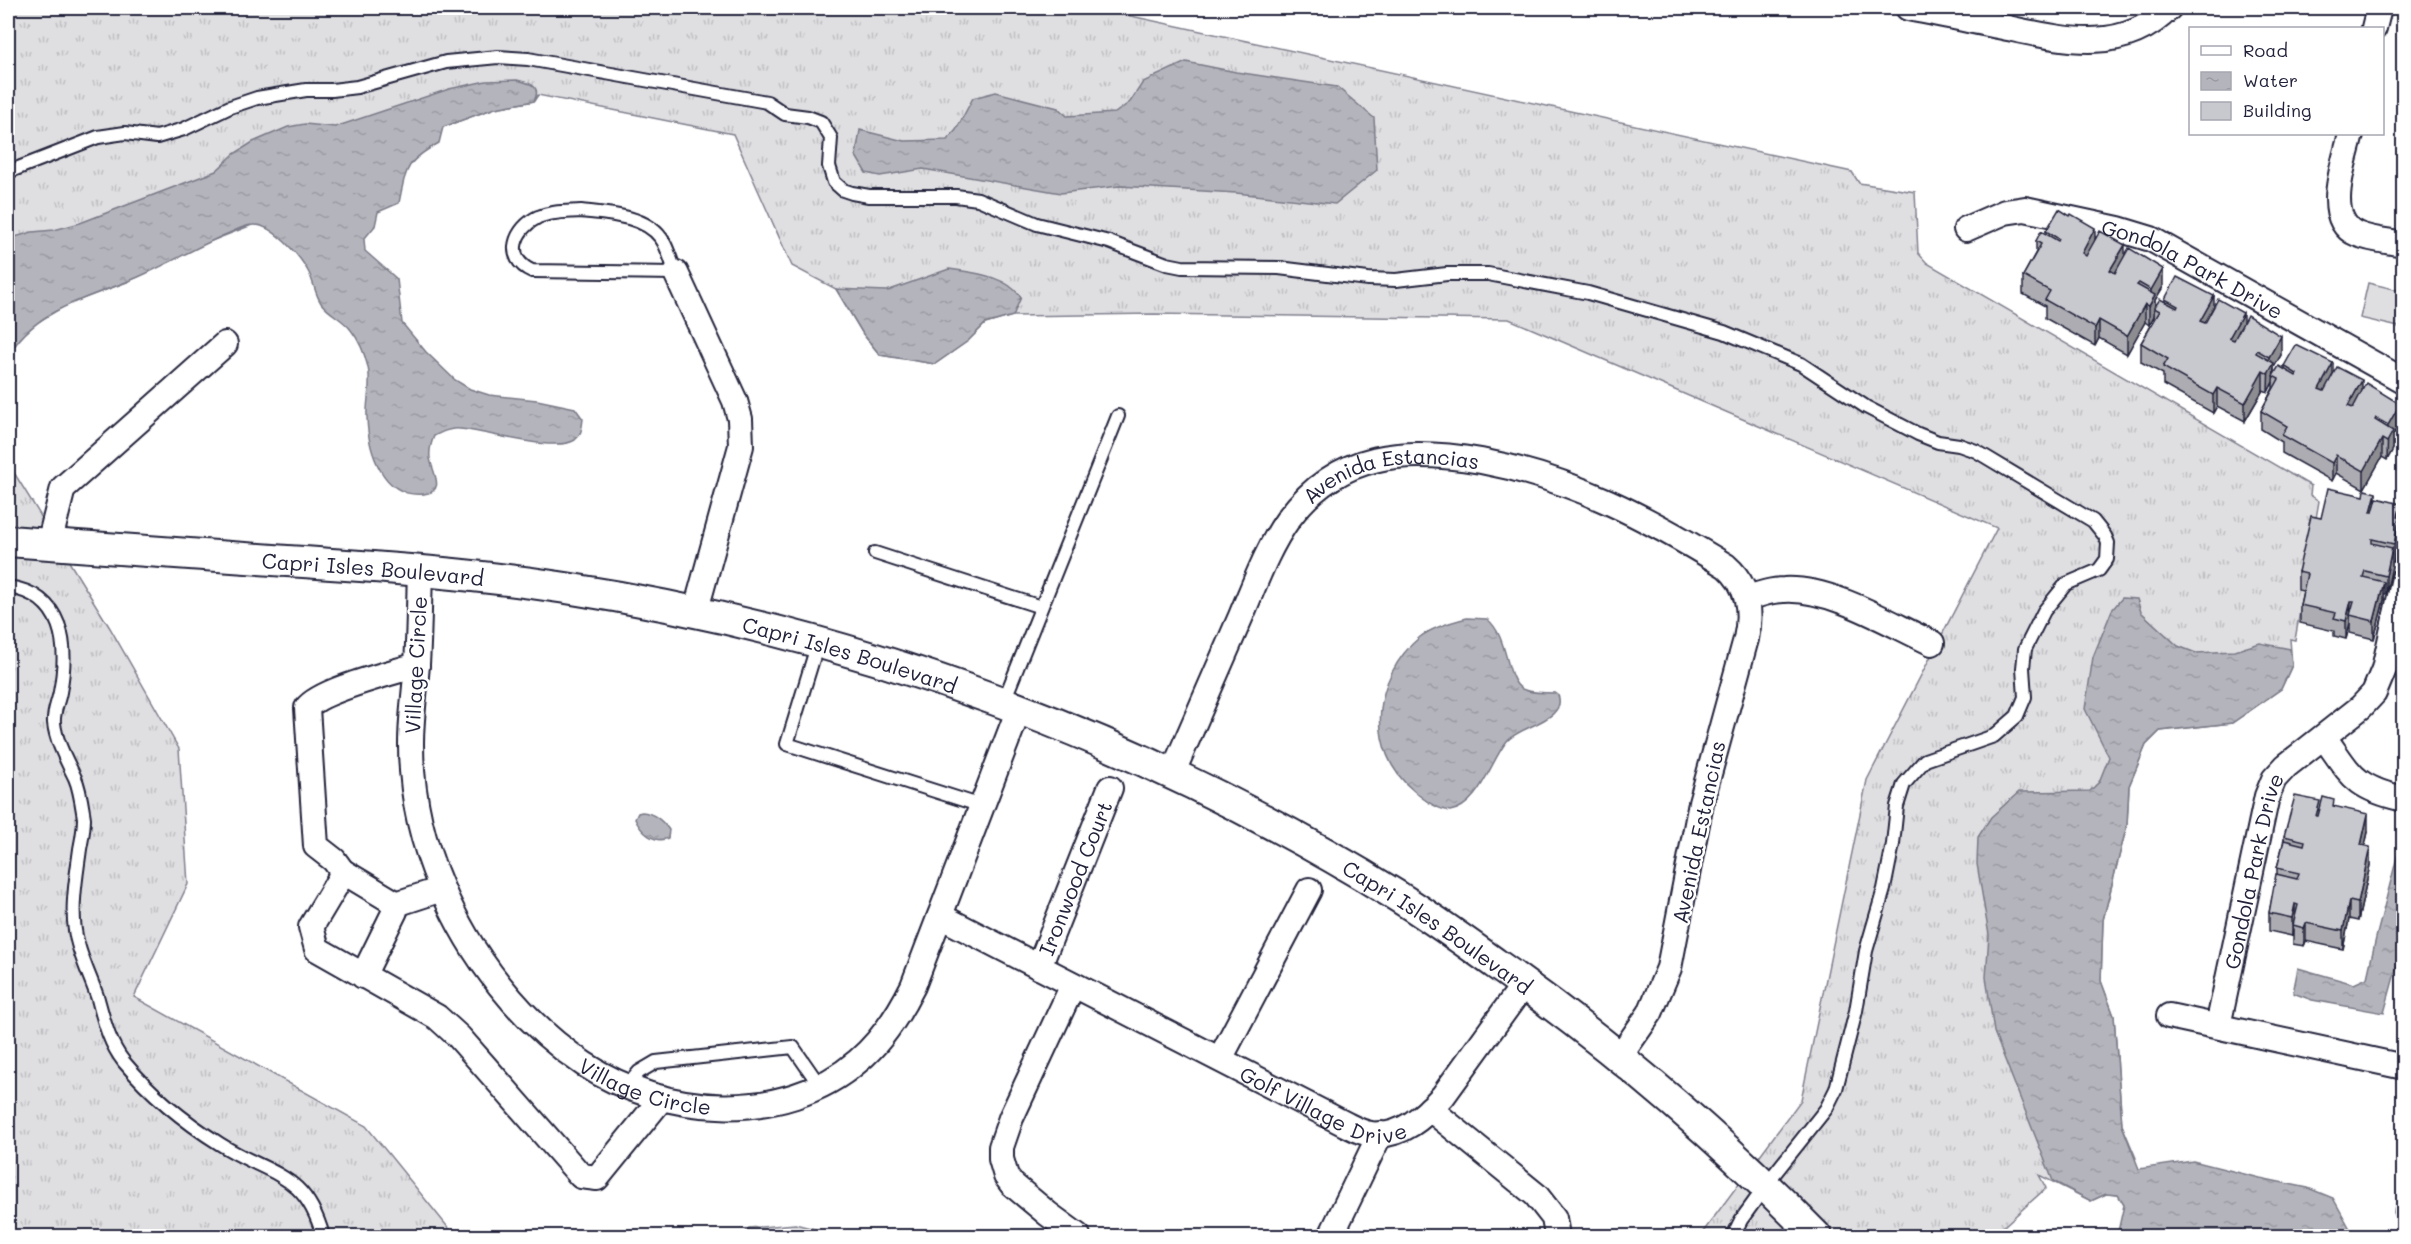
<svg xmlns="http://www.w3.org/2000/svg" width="2411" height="1244" font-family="Mali,sans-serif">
<defs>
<pattern id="grass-tufts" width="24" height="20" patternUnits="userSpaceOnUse" patternTransform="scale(1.5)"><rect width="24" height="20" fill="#dfdfe2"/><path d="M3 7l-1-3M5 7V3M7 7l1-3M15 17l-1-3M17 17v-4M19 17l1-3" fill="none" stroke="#bfbfc3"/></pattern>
<pattern id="water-ripples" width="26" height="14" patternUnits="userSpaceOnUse" patternTransform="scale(1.5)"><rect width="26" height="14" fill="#b4b4bc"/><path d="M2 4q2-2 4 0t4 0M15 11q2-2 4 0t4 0" fill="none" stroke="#9a9aa2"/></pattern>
</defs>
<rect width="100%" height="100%" fill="#fff"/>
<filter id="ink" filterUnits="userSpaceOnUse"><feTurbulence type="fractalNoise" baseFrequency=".0167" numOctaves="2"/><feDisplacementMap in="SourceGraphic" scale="12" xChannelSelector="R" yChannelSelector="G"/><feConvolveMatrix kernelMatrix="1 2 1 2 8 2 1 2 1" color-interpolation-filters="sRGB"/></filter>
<g filter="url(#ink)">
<g fill="url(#grass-tufts)" stroke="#80808e" stroke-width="1.5">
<path d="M 8,8 L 1094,8 L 1852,172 L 1859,183 L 1915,192 L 1918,253 L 1927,263 L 2311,486 L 2310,495 L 2319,501 L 2295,640 L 2290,639 L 2292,665 L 2281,689 L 2232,723 L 2160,731 L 2146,745 L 2129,786 L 2127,825 L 2103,920 L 2101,981 L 2114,1016 L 2122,1125 L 2136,1158 L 2118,1195 L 2106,1194 L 2091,1201 L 2039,1175 L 2046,1188 L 1993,1236 L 1700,1236 L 1801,1100 L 1867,780 L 1997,528 L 1509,319 L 1154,314 L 1013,316 L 985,324 L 968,341 L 935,364 L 880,355 L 863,334 L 836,289 L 792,266 L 733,134 L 538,95 L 534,101 L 495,108 L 443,127 L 252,225 L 201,245 L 127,282 L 66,305 L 31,326 L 15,343 L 8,356 Z"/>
<path d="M 8,463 L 110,628 L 179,749 L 188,884 L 134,997 L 366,1126 L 455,1236 L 8,1236 Z"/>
<path d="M 795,1224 L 842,1236 L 742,1236 L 749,1228 Z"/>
</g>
<path fill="#dfdfe2" stroke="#80808e" stroke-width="1.5" d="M 2368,283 L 2403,291 L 2403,328 L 2360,318 Z"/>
<g fill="url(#water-ripples)" stroke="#7a7a88" stroke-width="1.5">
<path d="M 1186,62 L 1236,72 L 1337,87 L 1374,118 L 1377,170 L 1335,204 L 1236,193 L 1119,186 L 1061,193 L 923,169 L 880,176 L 866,173 L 856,156 L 860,130 L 904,141 L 947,140 L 956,130 L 973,98 L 996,92 L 1058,108 L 1067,116 L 1115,113 L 1130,102 L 1143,82 Z"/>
<path d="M 517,80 C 530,83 542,86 534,101 L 495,108 L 443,127 L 439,143 C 406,161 406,168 399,203 L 378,212 L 375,226 L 364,239 L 365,251 L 397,279 L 402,323 L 426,352 L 455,380 L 470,389 L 489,395 L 537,400 L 575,408 L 583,419 C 582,426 582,435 575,440 C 555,453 485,431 460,429 C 450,428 442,432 434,436 C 431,443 429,450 430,458 C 432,472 447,491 424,494 C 382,499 368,450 367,417 C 366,401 372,384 368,367 C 365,355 359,340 351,330 C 343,319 329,314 321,303 C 315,294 314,283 309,273 C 301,257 272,223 253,225 C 244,225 235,231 227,234 C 199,246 173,261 145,274 C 96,297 37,305 8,356 L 8,239 L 32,232 L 54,230 L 80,223 L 216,171 L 234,154 L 253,142 L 288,127 L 305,124 L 335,127 L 449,89 L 486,81 Z"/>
<path d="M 949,269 C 974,273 1005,275 1021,297 L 1013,316 L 985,324 L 968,341 L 935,364 L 880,355 L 863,334 L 836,289 L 887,291 Z"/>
<path d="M 2122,598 L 2137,599 L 2141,612 L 2178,646 L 2196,653 L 2234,651 L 2260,643 L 2290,649 L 2292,665 L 2281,689 L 2232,723 L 2160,731 L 2146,745 L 2129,786 L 2127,825 L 2103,920 L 2101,981 L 2114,1016 L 2122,1125 L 2139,1169 L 2193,1161 L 2260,1178 L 2308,1188 L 2333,1198 L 2354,1236 L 2117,1236 L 2124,1205 L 2118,1195 L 2106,1194 L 2091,1201 L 2053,1181 L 1994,1032 L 1986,977 L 1989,935 L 1977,864 L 1978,837 L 1991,817 L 2019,792 L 2090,791 L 2099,782 L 2109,757 L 2085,709 L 2093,657 L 2112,610 Z"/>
<path d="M 1467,618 L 1487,619 C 1509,636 1505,680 1522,689 C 1532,694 1544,692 1555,693 L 1558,695 C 1568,720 1519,726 1507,741 C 1491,760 1479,807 1450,811 C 1436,809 1424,800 1414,791 C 1364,750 1373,676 1420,637 C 1433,627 1451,622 1467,618 Z"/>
<path d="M 642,812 C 654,813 662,820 669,830 L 668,838 C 654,844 641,832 635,819 L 638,813 Z"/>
<path d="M 2402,838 L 2403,944 L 2384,1013 L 2312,1000 L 2293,993 L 2298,968 L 2354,984 L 2367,978 L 2376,938 Z"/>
<path d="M 2403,1197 L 2403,1226 C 2391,1218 2391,1206 2403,1197 Z"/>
</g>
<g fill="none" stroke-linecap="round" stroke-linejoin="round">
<g stroke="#22223b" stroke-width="16">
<g id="service">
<path d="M 8,172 L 98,137 L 125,133 L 157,137 L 184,129 L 230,107 L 257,98 L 306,90 L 332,90 L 357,87 L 446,62 L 498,57 L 528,59 L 767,102 L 785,114 L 808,117 L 821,122 L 831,138 L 829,166 L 834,182 L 843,190 L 852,193 L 869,196 L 956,196 L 978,199 L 1037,224 L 1109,242 L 1167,264 L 1182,267 L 1279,268 L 1368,279 L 1396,280 L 1447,274 L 1488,274 L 1588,293 L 1724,332 L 1801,364 L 1866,407 L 1918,434 L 1938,442 L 1959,445 L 1976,451 L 2093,521 L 2105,536 L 2108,543 L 2107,559 L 2099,570 L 2066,584 L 2044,611 L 2025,649 L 2023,668 L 2025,697 L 2017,716 L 1994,736 L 1925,760 L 1904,784 L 1897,806 L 1893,844 L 1884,889 L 1866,951 L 1856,1011 L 1836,1089 L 1826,1109 L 1775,1173 L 1741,1220 L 1733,1236"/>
<path d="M 581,211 C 607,214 644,215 661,238 C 668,247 671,262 676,273 L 532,271 C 503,258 515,228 538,217 C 552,211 567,212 581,211 Z"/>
<path d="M 875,553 L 1041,607"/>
<path d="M 8,587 C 64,595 69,645 60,692 C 58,703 53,712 54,723 C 56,742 67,761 75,778 C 80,789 82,806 84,818 C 84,828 82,839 80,849 C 76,880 69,914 78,944 C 83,963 92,981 98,999 C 104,1021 109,1043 124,1062 C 150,1093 185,1122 220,1144 C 270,1176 305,1171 323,1236"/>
<path d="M 818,643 L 787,744 L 982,806"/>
<path d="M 1003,703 L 1118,416"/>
<path d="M 627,1086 L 639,1072 L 656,1062 L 793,1047 L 820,1086"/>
</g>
</g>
<g stroke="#22223b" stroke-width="28">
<g id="minor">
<path d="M 1908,8 C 1940,14 1972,21 2003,27 C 2061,39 2122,56 2169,8"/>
<path d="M 2374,28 L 2379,8"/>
<path d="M 2351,134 C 2345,161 2322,219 2357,234 C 2371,240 2389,241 2404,244"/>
<path id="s1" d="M 1966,229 L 2005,212 L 2025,209 L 2118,229 L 2151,239 L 2404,381"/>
<path d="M 676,273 L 735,401 L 740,419 L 741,446 L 695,613"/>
<path d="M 49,544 L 63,488 L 225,344"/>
<path id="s2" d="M 420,570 C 419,601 419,633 417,664 C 415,691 411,717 411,744 C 411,792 422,842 441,886 C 470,956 521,1022 584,1064 C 663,1116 783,1126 858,1061 C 882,1041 899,1014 913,986 L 1019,709"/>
<path d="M 1748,598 C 1760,594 1772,590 1784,590 C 1831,587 1890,624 1932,643"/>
<path d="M 417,665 C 392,673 320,690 307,708 L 316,846 L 334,860 L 342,871 L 339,880 L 311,927 L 317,949 L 437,1017 L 459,1037 L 581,1176 L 597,1178 L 662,1098"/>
<path d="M 2324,737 C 2352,776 2354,788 2404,799"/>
<path id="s3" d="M 1172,774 C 1195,722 1218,669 1241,616 C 1255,583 1268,547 1289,518 C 1339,451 1406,448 1481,461 C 1572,478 1648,518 1726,566 C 1749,586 1752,611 1746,639 L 1701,803 L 1669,968 L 1650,1013 L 1620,1056"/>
<path d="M 342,871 L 392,901 L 395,911 L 363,976"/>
<path d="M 393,905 L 442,889"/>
<path id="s4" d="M 940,916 L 1345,1124 C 1353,1128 1362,1133 1371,1134 C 1401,1139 1425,1115 1443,1096 L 1524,984"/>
<path id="s5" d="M 1039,967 L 1110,788"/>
<path d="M 1073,985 L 1011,1118 L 1001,1147 L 1001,1159 L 1006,1176 L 1012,1184 L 1048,1214 L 1078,1236"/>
<path d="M 2169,1016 L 2404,1067"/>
<path id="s6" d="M 2218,1026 L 2267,796 L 2274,779 L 2286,766 L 2361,707 L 2374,693 L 2384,669 L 2404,578"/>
<path d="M 1220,1059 L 1309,890"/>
<path d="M 1430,1109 L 1536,1195 L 1554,1218 L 1557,1236"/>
<path d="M 1331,1236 L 1380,1134"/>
</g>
</g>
<g stroke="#22223b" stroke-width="34">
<g id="tertiary">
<path id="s7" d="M 8,541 C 101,548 194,554 287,561 C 381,567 474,574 566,588 C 859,633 1145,740 1397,896 C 1431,917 1464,941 1496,964 C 1611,1045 1718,1136 1816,1236"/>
</g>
</g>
<use href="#service" stroke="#fff" stroke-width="12"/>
<use href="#minor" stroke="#fff" stroke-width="24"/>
<use href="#tertiary" stroke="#fff" stroke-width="30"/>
</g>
<g fill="#acacb2" stroke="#22223b" stroke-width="1.5">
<path d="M 2046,231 L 2095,240 L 2125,255 L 2163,287 L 2155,300 L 2155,306 L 2165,302 L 2165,299 L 2214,307 L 2243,323 L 2281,355 L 2274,367 L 2274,375 L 2284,369 L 2284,366 L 2333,375 L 2362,391 L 2400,423 L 2393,435 L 2393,449 L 2387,460 L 2382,457 L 2364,489 L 2336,473 L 2332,481 L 2282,453 L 2282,442 L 2261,429 L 2261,411 L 2273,388 L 2273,382 L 2268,392 L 2263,390 L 2245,421 L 2217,406 L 2213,413 L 2163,385 L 2163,374 L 2141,362 L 2141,343 L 2154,321 L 2154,316 L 2149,325 L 2145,322 L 2127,354 L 2099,338 L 2095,346 L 2045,318 L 2045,306 L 2023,294 L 2023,276 L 2036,252 L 2036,241 L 2046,234 Z"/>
<path d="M 2376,503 L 2401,522 L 2400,535 L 2394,562 L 2392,562 L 2392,566 L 2386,594 L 2384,594 L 2384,600 L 2374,639 L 2350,633 L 2350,623 L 2346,639 L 2334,636 L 2334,631 L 2300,623 L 2300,605 L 2303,591 L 2298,590 L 2298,572 L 2321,518 Z"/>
<path d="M 2334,806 L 2368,832 L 2365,845 L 2370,865 L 2358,921 L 2349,919 L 2343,949 L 2306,941 L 2304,946 L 2293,944 L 2293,929 L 2292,936 L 2269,931 L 2269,913 L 2277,874 L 2277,868 L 2284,840 L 2284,836 L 2320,809 Z"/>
</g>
<g fill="#8c8c91" stroke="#22223b" stroke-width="1.5">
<path d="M 2095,228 L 2095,246 L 2082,272 L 2082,253 Z"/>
<path d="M 2125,245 L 2125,263 L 2110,289 L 2110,270 Z"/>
<path d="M 2163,269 L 2163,287 L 2155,300 L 2154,316 L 2149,325 L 2149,306 L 2151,303 L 2151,290 Z"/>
<path d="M 2214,296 L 2214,314 L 2200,339 L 2200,321 Z"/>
<path d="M 2145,304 L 2145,322 L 2127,354 L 2127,336 Z"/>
<path d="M 2243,313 L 2243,331 L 2229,356 L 2229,338 Z"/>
<path d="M 2099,320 L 2099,338 L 2095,346 L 2095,328 Z"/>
<path d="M 2281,336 L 2281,355 L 2274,367 L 2273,382 L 2268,392 L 2269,357 Z"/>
<path d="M 2333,363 L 2333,382 L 2319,407 L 2319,389 Z"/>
<path d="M 2263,371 L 2263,390 L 2245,421 L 2245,403 Z"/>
<path d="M 2362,380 L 2362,399 L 2348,424 L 2348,406 Z"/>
<path d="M 2217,388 L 2217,406 L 2213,413 L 2213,395 Z"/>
<path d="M 2400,404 L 2400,423 L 2393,435 L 2393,449 L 2387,460 L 2388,425 Z"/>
<path d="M 2382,439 L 2382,457 L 2364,489 L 2364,471 Z"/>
<path d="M 2336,455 L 2336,473 L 2332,481 L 2332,463 Z"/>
<path d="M 2376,493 L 2376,511 L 2371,530 L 2371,512 Z"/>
<path d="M 2401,504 L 2400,535 L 2394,562 L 2394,544 Z"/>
<path d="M 2392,548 L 2392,566 L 2386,594 L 2386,576 Z"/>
<path d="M 2384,582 L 2384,600 L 2374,639 L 2374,621 Z"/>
<path d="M 2351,601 L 2350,623 L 2346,639 L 2346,621 Z"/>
<path d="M 2368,814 L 2368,832 L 2361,863 L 2361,845 Z"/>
<path d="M 2370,847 L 2370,865 L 2358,921 L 2358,903 Z"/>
<path d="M 2349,901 L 2349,919 L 2343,949 L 2343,931 Z"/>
<path d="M 2295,904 L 2295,923 L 2293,925 L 2292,936 L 2292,918 Z"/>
<path d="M 2306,923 L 2306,941 L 2304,946 L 2304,928 Z"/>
</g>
<g fill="#c8c8cf" stroke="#22223b" stroke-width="1.5">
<path d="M 2059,209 L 2070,216 L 2071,214 L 2095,228 L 2082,253 L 2086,256 L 2100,231 L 2125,245 L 2110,270 L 2115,273 L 2129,248 L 2163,269 L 2151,290 L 2139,283 L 2137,285 L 2155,295 L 2149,306 L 2145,304 L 2127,336 L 2099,320 L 2095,328 L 2045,300 L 2050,291 L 2023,276 L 2041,244 L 2036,241 L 2041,231 L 2058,241 L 2059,239 L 2046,231 Z"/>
<path d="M 2177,277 L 2214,296 L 2200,321 L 2205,323 L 2218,299 L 2243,313 L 2229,338 L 2234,340 L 2247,315 L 2281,336 L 2269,357 L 2257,350 L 2256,353 L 2274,363 L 2268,374 L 2263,371 L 2245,403 L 2217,388 L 2213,395 L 2163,367 L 2168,359 L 2141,343 L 2160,311 L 2154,308 L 2160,299 L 2177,308 L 2178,306 L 2165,299 Z"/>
<path d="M 2296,345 L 2333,363 L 2319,389 L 2324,391 L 2337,367 L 2362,380 L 2348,406 L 2353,408 L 2366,383 L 2400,404 L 2388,425 L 2376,418 L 2375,420 L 2393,431 L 2387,442 L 2382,439 L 2364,471 L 2336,455 L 2332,463 L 2282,435 L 2287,426 L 2261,411 L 2279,379 L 2273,376 L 2279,366 L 2296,376 L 2297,374 L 2284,366 Z"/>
<path d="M 2328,488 L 2364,496 L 2365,490 L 2376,493 L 2371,512 L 2373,512 L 2377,498 L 2401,504 L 2398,516 L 2400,516 L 2394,544 L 2372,539 L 2372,543 L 2392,548 L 2386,576 L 2365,571 L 2363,577 L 2384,582 L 2374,621 L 2350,615 L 2354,601 L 2351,601 L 2346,621 L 2334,618 L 2336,613 L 2300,605 L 2307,574 L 2298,572 L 2311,516 L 2321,518 Z"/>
<path d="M 2295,796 L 2320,801 L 2316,816 L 2318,816 L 2323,797 L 2334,800 L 2333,806 L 2368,814 L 2361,845 L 2370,847 L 2358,903 L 2349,901 L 2343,931 L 2306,923 L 2304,928 L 2293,925 L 2298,905 L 2295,904 L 2292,918 L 2269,913 L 2276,874 L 2297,879 L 2299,873 L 2277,868 L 2284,840 L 2304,845 L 2305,841 L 2284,836 Z"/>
</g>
</g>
<g text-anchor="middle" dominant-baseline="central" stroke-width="5" stroke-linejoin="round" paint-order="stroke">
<g font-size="21" fill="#22223b" stroke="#fff">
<text stroke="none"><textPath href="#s1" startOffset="242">Gondola Park Drive</textPath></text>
<text stroke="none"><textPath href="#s3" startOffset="400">Avenida Estancias</textPath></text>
<text stroke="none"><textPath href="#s7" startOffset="366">Capri Isles Boulevard</textPath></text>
<text stroke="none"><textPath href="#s7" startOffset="852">Capri Isles Boulevard</textPath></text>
<text transform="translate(415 665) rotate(-87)">Village Circle</text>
<text transform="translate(1698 832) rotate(-78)">Avenida Estancias</text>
<text stroke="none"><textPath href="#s6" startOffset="159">Gondola Park Drive</textPath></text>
<text stroke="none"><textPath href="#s5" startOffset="96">Ironwood Court</textPath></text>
<text stroke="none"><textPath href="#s7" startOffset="1503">Capri Isles Boulevard</textPath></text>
<text stroke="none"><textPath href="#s2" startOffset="618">Village Circle</textPath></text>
<text stroke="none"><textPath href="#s4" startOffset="429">Golf Village Drive</textPath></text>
</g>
</g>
<rect width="2411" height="1244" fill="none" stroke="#fff" stroke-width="30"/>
<rect x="15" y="15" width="2381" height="1214" fill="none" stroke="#22223b" stroke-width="2" filter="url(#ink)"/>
<rect x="2189" y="27" width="195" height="108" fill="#ffffff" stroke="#a7a7b1" stroke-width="1.5"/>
<rect x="2201" y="46" width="30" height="9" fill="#ffffff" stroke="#a7a7b1" stroke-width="1.5"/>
<text x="2243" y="57" font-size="18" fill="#22223b">Road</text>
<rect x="2201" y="72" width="30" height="18" fill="url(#water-ripples)" stroke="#a7a7b1" stroke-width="1.5"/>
<text x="2243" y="87" font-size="18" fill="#22223b">Water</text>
<rect x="2201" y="102" width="30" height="18" fill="#c8c8cf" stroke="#a7a7b1" stroke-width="1.5"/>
<text x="2243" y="117" font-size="18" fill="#22223b">Building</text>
</svg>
